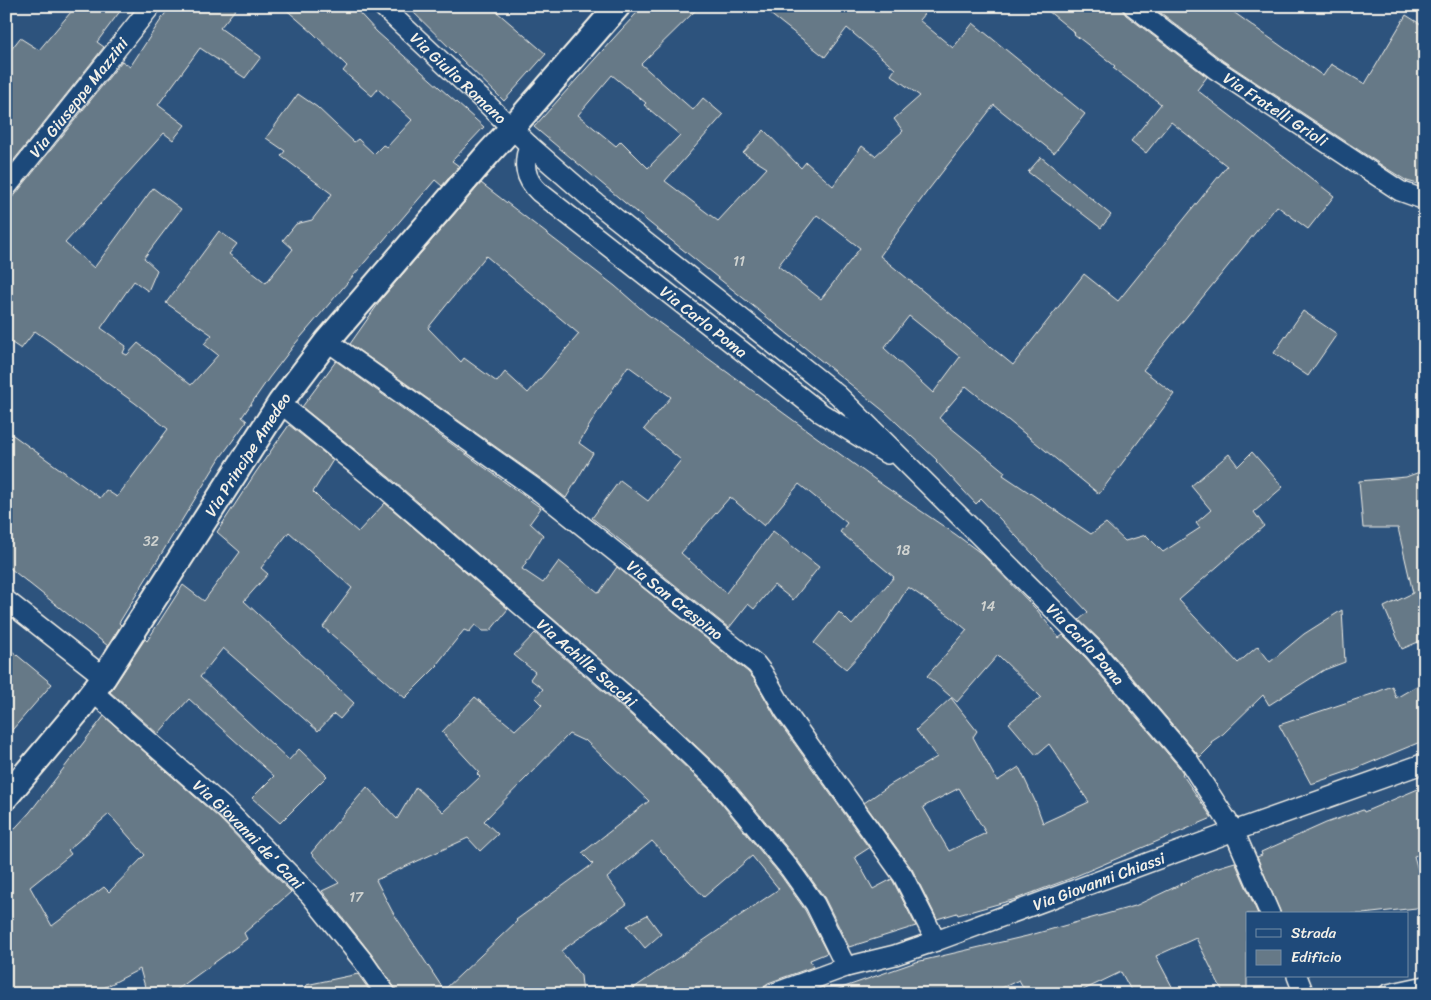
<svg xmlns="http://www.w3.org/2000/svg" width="1431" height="1000" font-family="Sriracha,sans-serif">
<rect width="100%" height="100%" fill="#2d537d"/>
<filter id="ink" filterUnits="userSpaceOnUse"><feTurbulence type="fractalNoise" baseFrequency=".02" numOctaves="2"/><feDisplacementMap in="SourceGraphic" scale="10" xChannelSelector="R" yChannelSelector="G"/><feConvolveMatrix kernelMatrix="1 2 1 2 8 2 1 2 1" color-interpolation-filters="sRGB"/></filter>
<g filter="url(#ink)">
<g fill="#667987" stroke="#f4f1e8" fill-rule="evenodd">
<path d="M 76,6 L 124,6 L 97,42 L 104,47 L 6,170 L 6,56 L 20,38 L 39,50 Z"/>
<path d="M 170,6 L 238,6 L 220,28 L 261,57 L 245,78 L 200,48 L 158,105 L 185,125 L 173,140 L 164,133 L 65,243 L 94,268 L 153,188 L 181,209 L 144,258 L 157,270 L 148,291 L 134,281 L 101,328 L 126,346 L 123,353 L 127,355 L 138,343 L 191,385 L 218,355 L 204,344 L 212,335 L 166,303 L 219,231 L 237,244 L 229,254 L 266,283 L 293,249 L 283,240 L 296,224 L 312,220 L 332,194 L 281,156 L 285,151 L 266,138 L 298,94 L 317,107 L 354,142 L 358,139 L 374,154 L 383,145 L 387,147 L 412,120 L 378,89 L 372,96 L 343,71 L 347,66 L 313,33 L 282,6 L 353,6 L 377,32 L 484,127 L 452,161 L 459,166 L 442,186 L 435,180 L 295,344 L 269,378 L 242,417 L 247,421 L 220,458 L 119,623 L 121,625 L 108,646 L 6,565 L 6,430 L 100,498 L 106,490 L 117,497 L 168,429 L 135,403 L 35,331 L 21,349 L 6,339 L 6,199 L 11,198 L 15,195 L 122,61 L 130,67 Z"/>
<path d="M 407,6 L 490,6 L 546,54 L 504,101 Z"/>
<path d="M 643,6 L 700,6 L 641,64 L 693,110 L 703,98 L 723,115 L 665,181 L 718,221 L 767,168 L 743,153 L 764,130 L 801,168 L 806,162 L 833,186 L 862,146 L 875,156 L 903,131 L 894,119 L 920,96 L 891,75 L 895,69 L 847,28 L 825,57 L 760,6 L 931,6 L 919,20 L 953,48 L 973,23 L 1085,114 L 1054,153 L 994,105 L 926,193 L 880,256 L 1013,365 L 1084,274 L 1118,301 L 1227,166 L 1171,122 L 1146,153 L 1131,141 L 1161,104 L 1113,68 L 1115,66 L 1074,34 L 1075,33 L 1042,6 L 1122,6 L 1123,11 L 1126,15 L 1207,77 L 1197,90 L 1334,196 L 1308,229 L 1277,206 L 1143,370 L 1174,394 L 1099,494 L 966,386 L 939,418 L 1005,472 L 1003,475 L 1091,534 L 1106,523 L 1125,541 L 1146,535 L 1163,552 L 1200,528 L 1196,523 L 1211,510 L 1191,486 L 1229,454 L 1238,466 L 1252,452 L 1283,487 L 1254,512 L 1264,526 L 1179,600 L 1238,663 L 1258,646 L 1270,662 L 1304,634 L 1342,610 L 1345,662 L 1324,670 L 1269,705 L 1263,695 L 1223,734 L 1211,742 L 1212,745 L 1200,757 L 1103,643 L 1079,620 L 1088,612 L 981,499 L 976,504 L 936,461 L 937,460 L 885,412 L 636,212 L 534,127 L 612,40 ZM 612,75 L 646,103 L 644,105 L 680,135 L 648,168 L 621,141 L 616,146 L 578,115 ZM 817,215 L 860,248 L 821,299 L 778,266 ZM 909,316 L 960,357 L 933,393 L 884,348 Z"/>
<path d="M 1152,6 L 1225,6 L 1323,76 L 1331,64 L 1365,84 L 1406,15 L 1425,27 L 1425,186 L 1407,181 L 1386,168 L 1222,60 Z"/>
<path d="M 1041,157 L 1111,215 L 1101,228 L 1028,172 Z"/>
<path d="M 481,183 L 615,286 L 647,314 L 884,486 L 955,534 L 982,554 L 1037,610 L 1059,638 L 1063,635 L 1086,658 L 1179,767 L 1183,773 L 1182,774 L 1212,818 L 1069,879 L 1016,899 L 958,915 L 957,913 L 937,919 L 912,869 L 864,803 L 890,785 L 937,757 L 916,730 L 951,698 L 977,731 L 973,737 L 997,781 L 1019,767 L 1035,801 L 1043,823 L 1089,802 L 1049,744 L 1036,755 L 1009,723 L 1041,697 L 998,655 L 957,702 L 927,676 L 967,630 L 950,616 L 908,587 L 878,635 L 846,669 L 814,643 L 839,612 L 852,625 L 894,577 L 840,532 L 847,523 L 799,484 L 764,526 L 730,497 L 681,553 L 726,593 L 773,531 L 819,567 L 793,600 L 774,585 L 754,609 L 748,604 L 729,628 L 630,549 L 630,548 L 592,518 L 620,480 L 648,501 L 681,460 L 644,429 L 671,397 L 628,366 L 595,416 L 579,443 L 593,453 L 566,498 L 547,483 L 350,344 L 383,297 ZM 486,256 L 579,334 L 528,393 L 505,372 L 497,382 L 464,358 L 461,362 L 428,328 ZM 959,788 L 986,833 L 949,851 L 923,807 Z"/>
<path d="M 1303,311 L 1337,334 L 1308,376 L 1274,353 Z"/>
<path d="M 336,361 L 541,508 L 530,523 L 543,535 L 522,569 L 543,583 L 559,561 L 599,593 L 617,567 L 748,672 L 754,679 L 776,718 L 869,848 L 855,857 L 873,889 L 892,879 L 916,926 L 849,947 L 824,897 L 799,862 L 727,775 L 647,700 L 389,477 L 302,407 Z"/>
<path d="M 289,425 L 333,460 L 313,492 L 324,503 L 358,532 L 385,503 L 508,609 L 490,631 L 483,631 L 475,625 L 469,632 L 464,630 L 437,664 L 438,665 L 405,698 L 323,627 L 352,588 L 289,532 L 261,568 L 268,574 L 244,601 L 354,703 L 340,719 L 334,714 L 318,731 L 223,648 L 200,677 L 289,760 L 299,749 L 327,776 L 280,823 L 252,798 L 274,776 L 189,699 L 158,734 L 110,692 L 145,639 L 147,641 L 183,585 L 204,601 L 240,552 L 217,532 L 256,472 Z"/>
<path d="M 1425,470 L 1425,639 L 1402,649 L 1384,607 L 1413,593 L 1398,528 L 1363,528 L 1359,481 L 1406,477 Z"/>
<path d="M 535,633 L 632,716 L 711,791 L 781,876 L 805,910 L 827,953 L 810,960 L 813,967 L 768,983 L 763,987 L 761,994 L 625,994 L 779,889 L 752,856 L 704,897 L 652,841 L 607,878 L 627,904 L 561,951 L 581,976 L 583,994 L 397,994 L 395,988 L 372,955 L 322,891 L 339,883 L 311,853 L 367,787 L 397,819 L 416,787 L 443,812 L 480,777 L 477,774 L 479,772 L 442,732 L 475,697 L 515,730 L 542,705 L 535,698 L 543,689 L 530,679 L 535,672 L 514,655 ZM 569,734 L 584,741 L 585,740 L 649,801 L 582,853 L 593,864 L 516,920 L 517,921 L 444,990 L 392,911 L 376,880 L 468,838 L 480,851 L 498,834 L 484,821 Z"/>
<path d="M 6,646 L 52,684 L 6,737 Z"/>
<path d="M 1425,681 L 1425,740 L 1355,769 L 1311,784 L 1279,725 L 1372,694 L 1392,686 L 1396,698 Z"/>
<path d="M 104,716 L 219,818 L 291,892 L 244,933 L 247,939 L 171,994 L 147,994 L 140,969 L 92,994 L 6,994 L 6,838 L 30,812 ZM 109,814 L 145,855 L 109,892 L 104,887 L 52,926 L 30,887 L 71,854 L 68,850 Z"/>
<path d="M 1425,786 L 1425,853 L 1414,856 L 1425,895 L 1425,907 L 1363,914 L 1281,914 L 1257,857 L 1262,855 L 1261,852 L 1326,823 L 1363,810 L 1364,812 Z"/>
<path d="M 1235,862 L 1258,914 L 1247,914 L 1247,994 L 1224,994 L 1196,938 L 1156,956 L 1176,994 L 1133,994 L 1121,972 L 1075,994 L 1027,994 L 1019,980 L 989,994 L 834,994 L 833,991 L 916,962 L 1027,936 L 1135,906 L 1215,868 Z"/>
<path d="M 647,915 L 661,934 L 645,948 L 627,926 Z"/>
<path d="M 358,974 L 372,994 L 307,994 L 306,985 Z"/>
<path d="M 823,987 L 826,994 L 806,994 Z"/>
</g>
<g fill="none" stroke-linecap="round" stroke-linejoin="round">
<g stroke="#f4f1e8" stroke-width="22">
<g id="minor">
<path id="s1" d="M 382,6 L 487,104 L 529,145 L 590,198 L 838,395 L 1094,650 L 1188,760 L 1234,831 L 1270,914"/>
<path id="s2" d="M 1133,6 L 1215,69 L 1400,191 L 1425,200"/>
<path id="s3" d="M 529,145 C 523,164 524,178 539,192 L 821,413 L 887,454"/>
<path id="s4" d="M 6,188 L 151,6"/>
<path id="s5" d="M 327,341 L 540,492 L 756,664 L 763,673 L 785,711 L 903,876 L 936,941"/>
<path id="s6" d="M 280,403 L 382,486 L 640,708 L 719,783 L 790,869 L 815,904 L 846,967"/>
<path d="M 6,600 L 104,677"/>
<path id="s7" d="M 93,692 L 227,810 L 310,895 L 363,961 L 386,994"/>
<path d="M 1297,976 L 1304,994"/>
<path id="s8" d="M 772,994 L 846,967 L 895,955 L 936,941 L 1234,831 L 1425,763"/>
<path d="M 1388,994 L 1425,986"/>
</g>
</g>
<g stroke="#f4f1e8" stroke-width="28">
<g id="tertiary">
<path id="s9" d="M 6,797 L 79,710 L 104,677 L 280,403 L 327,341 L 488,154 L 512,128 L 618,6"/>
</g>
</g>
<use href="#minor" stroke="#1f4a7a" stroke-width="19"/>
<use href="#tertiary" stroke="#1f4a7a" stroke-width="24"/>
</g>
</g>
<g text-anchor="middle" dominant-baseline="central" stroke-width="4" stroke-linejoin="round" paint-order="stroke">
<g font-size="14" fill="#d0d3d0">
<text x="739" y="261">11</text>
<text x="151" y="541">32</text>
<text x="903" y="550">18</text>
<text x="988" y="606">14</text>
<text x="356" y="897">17</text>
</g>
<g font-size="16" fill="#f4f1e8" stroke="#1f4a7a">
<text stroke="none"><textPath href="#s1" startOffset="105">Via Giulio Romano</textPath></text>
<text stroke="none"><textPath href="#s4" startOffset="116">Via Giuseppe Mazzini</textPath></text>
<text stroke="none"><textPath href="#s2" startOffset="176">Via Fratelli Grioli</textPath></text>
<text stroke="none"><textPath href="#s3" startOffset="261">Via Carlo Poma</textPath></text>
<text stroke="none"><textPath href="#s9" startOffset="420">Via Principe Amedeo</textPath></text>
<text stroke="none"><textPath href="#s5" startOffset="434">Via San Crespino</textPath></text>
<text stroke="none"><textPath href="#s1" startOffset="951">Via Carlo Poma</textPath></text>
<text stroke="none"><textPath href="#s6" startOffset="402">Via Achille Sacchi</textPath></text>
<text stroke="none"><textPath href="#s7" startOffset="211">Via Giovanni de' Cani</textPath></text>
<text stroke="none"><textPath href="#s8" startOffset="346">Via Giovanni Chiassi</textPath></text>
</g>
</g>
<rect width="1431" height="1000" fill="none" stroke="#1f4a7a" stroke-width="25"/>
<rect x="12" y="12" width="1406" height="975" fill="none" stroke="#f4f1e8" stroke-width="2" filter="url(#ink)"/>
<rect x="1246" y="912" width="162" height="65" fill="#1f4a7a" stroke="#748da6"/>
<rect x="1256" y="929" width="25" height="8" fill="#1f4a7a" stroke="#748da6"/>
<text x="1291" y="938" font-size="15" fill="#f4f1e8">Strada</text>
<rect x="1256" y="950" width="25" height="15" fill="#667987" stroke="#748da6"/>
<text x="1291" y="962" font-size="15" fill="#f4f1e8">Edificio</text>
</svg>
